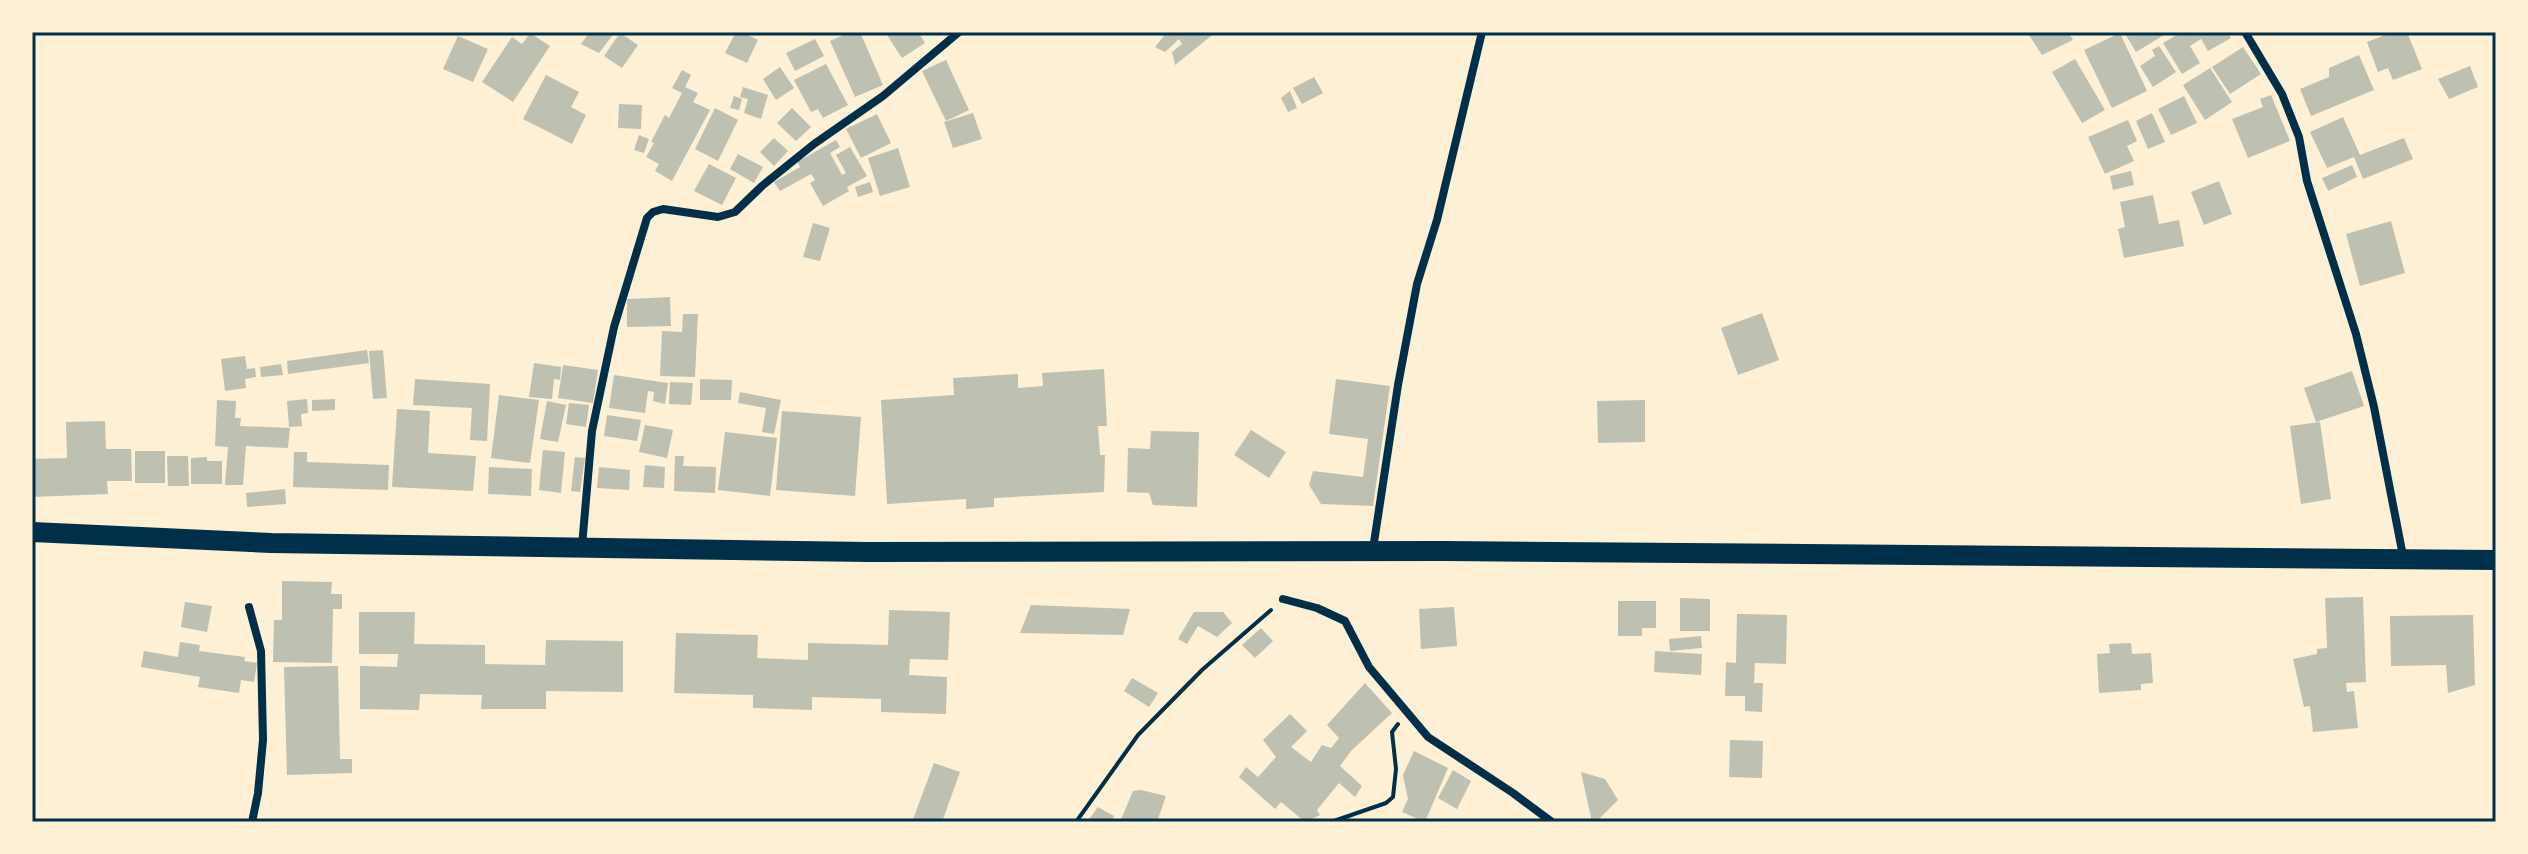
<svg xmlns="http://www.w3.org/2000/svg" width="2528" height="854" font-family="Helvetica,sans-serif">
<rect width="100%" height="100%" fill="#fdf0d5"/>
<g fill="#bec0b2">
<path d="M 590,32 L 615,32 L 599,53 L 581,44 Z"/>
<path d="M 736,32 L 742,32 L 758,40 L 747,63 L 725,53 Z"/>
<path d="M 850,32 L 860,32 L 883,85 L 855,97 L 830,41 Z"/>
<path d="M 885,32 L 918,32 L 925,43 L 902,58 Z"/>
<path d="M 1167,32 L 1216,32 L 1175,65 L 1172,52 L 1182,44 L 1179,39 L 1165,52 L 1155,47 Z"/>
<path d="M 2027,32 L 2068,32 L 2073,40 L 2042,55 Z"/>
<path d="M 2124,32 L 2169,32 L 2136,52 Z"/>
<path d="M 2182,32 L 2227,32 L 2231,38 L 2208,51 L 2201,39 L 2190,46 L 2200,63 L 2182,74 L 2163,43 Z"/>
<path d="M 2393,32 L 2407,32 L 2422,69 L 2393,80 L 2388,68 L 2378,72 L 2367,42 Z"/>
<path d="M 530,33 L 550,46 L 513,102 L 482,82 L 512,37 L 522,44 Z"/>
<path d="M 620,33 L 638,45 L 622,68 L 604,56 Z"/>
<path d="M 2120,33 L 2147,91 L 2112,108 L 2084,50 Z"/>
<path d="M 458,36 L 488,49 L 473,82 L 443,69 Z"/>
<path d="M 815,39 L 824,56 L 795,71 L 786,53 Z"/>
<path d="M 2159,46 L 2176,72 L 2153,87 L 2140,66 L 2155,56 L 2152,50 Z"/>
<path d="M 2243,47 L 2261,74 L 2230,94 L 2212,67 Z"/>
<path d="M 2359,55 L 2374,90 L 2311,116 L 2300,89 L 2329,77 L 2329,68 Z"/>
<path d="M 2075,59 L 2105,110 L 2082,123 L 2052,72 Z"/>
<path d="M 946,60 L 969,110 L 946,121 L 922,71 Z"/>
<path d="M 826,64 L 848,105 L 823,118 L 818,109 L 811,112 L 794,80 Z"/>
<path d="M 2470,66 L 2478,87 L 2449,99 L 2438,79 Z"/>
<path d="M 780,67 L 794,88 L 776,100 L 763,79 Z"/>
<path d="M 2210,68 L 2232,102 L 2205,120 L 2183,85 Z"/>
<path d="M 682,70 L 691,75 L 685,87 L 698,93 L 693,102 L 710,110 L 672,181 L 655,171 L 659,164 L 646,157 L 654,143 L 651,142 L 665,115 L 669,118 L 682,93 L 672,88 Z"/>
<path d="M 546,75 L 579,92 L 571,107 L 586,115 L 572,144 L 523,119 Z"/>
<path d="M 1314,77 L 1323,93 L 1302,104 L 1293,88 Z"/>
<path d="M 743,87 L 768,95 L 761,119 L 744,113 L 748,99 L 740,97 Z"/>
<path d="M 1290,91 L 1297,108 L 1288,112 L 1281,98 Z"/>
<path d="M 2271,95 L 2290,141 L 2248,158 L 2232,119 L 2263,107 L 2260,99 Z"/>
<path d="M 734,96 L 742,99 L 739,110 L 730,108 Z"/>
<path d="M 2184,96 L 2197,123 L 2171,135 L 2158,109 Z"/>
<path d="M 619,104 L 642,105 L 641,129 L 618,128 Z"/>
<path d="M 715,108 L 738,120 L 718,161 L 695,149 Z"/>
<path d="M 792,108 L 811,127 L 796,141 L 777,123 Z"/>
<path d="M 973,113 L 982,139 L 953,148 L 944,122 Z"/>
<path d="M 2152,113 L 2165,142 L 2148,149 L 2136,121 Z"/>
<path d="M 877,114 L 891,143 L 861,158 L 846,129 Z"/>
<path d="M 2343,117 L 2360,155 L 2404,138 L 2413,159 L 2363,179 L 2354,157 L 2327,168 L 2310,132 Z"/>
<path d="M 2128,120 L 2137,141 L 2127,146 L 2134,161 L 2105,174 L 2088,137 Z"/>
<path d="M 639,135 L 649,139 L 644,153 L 634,150 Z"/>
<path d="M 774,138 L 788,151 L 774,166 L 760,152 Z"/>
<path d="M 836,140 L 840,147 L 830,153 L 842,175 L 846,173 L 836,155 L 850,147 L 867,176 L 847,187 L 849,191 L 823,206 L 810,183 L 815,180 L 811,174 L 780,191 L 774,182 L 800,167 L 797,162 Z"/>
<path d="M 898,148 L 910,187 L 880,196 L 868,158 Z"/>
<path d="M 738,154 L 763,167 L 754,183 L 730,169 Z"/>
<path d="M 709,164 L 736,178 L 722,205 L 694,191 Z"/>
<path d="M 2352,165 L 2357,177 L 2328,191 L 2322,178 Z"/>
<path d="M 2131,171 L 2134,185 L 2113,190 L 2110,176 Z"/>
<path d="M 2219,181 L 2232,214 L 2204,225 L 2191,192 Z"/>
<path d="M 870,182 L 873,192 L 858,197 L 855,187 Z"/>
<path d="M 2153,195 L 2159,224 L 2179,220 L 2184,246 L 2124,258 L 2118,229 L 2125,227 L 2120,202 Z"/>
<path d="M 2391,221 L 2405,273 L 2360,286 L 2346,234 Z"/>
<path d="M 813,223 L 830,228 L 820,261 L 803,257 Z"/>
<path d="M 670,297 L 671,326 L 627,327 L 627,299 Z"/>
<path d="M 1762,313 L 1779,360 L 1738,375 L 1721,328 Z"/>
<path d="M 683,314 L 698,314 L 695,377 L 660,376 L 662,331 L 682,332 Z"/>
<path d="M 367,350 L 369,363 L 288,374 L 287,361 Z"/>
<path d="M 383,350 L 387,398 L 373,399 L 369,351 Z"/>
<path d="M 245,356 L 247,369 L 255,368 L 256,377 L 245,379 L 246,388 L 225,391 L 221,359 Z"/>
<path d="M 534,363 L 561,367 L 560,380 L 554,379 L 552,399 L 529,397 Z"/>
<path d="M 281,364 L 283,375 L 261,377 L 260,367 Z"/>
<path d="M 563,365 L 598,370 L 593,403 L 558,398 Z"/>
<path d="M 1104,369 L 1107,426 L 1098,426 L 1100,455 L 1105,455 L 1104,492 L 994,498 L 994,507 L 966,509 L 966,499 L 887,504 L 881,400 L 954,395 L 953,378 L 1018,374 L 1018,388 L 1043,386 L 1042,373 Z"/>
<path d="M 2352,371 L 2364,406 L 2316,422 L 2304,388 Z"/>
<path d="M 614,375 L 668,383 L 665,404 L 653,401 L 654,392 L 648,391 L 645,413 L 609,408 Z"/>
<path d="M 415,379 L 490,384 L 487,441 L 470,440 L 472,408 L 413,405 Z"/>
<path d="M 700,379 L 732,380 L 731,400 L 700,400 Z"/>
<path d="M 1336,379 L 1390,386 L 1373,506 L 1321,504 L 1309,485 L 1313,471 L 1363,477 L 1368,439 L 1329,434 Z"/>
<path d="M 670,382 L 693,383 L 691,405 L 669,404 Z"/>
<path d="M 740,392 L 781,400 L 774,434 L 762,432 L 766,408 L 738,403 Z"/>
<path d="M 499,395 L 539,400 L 530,463 L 491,458 Z"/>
<path d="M 307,399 L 308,413 L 301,414 L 302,426 L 289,427 L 287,401 Z"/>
<path d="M 335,399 L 335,410 L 312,411 L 312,400 Z"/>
<path d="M 217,400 L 236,401 L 235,418 L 241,418 L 240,426 L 290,428 L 288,448 L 246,446 L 243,485 L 225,485 L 228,447 L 215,446 Z"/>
<path d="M 1645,400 L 1645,442 L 1598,443 L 1597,401 Z"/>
<path d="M 547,401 L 566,405 L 558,442 L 540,439 Z"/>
<path d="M 569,403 L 589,405 L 586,427 L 566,424 Z"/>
<path d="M 397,409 L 430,411 L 428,453 L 476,456 L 473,491 L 392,487 Z"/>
<path d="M 782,411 L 861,417 L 855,496 L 776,490 Z"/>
<path d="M 607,415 L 641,420 L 637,441 L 604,436 Z"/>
<path d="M 105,421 L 106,449 L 131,449 L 132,481 L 107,481 L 108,494 L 32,497 L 32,459 L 67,458 L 66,422 Z"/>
<path d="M 2320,422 L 2331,499 L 2301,504 L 2290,426 Z"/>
<path d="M 645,425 L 673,430 L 667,458 L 639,452 Z"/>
<path d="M 1251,430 L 1286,452 L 1269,478 L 1234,455 Z"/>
<path d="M 1151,431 L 1199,432 L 1197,507 L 1153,505 L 1149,493 L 1127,492 L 1128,448 L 1150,449 Z"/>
<path d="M 725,432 L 777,438 L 770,496 L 718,490 Z"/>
<path d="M 543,450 L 565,452 L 561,493 L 539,490 Z"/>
<rect x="135" y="451" width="30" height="32"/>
<path d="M 294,452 L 307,452 L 307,462 L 389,465 L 388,490 L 293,487 Z"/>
<path d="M 167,456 L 188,456 L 189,486 L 168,486 Z"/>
<path d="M 675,456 L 684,456 L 683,466 L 716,467 L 715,493 L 674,491 Z"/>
<path d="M 207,457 L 207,461 L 222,461 L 222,484 L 191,484 L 191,458 Z"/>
<path d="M 575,457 L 585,458 L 580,492 L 571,491 Z"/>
<path d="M 645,465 L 665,467 L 664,488 L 643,487 Z"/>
<path d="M 489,467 L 532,469 L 531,496 L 488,494 Z"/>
<path d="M 599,467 L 630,470 L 629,490 L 597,488 Z"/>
<path d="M 285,489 L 286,504 L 247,507 L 246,493 Z"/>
<path d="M 282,581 L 332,582 L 331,594 L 342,594 L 342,609 L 333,609 L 332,663 L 273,662 L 274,620 L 282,620 Z"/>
<path d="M 2363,597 L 2366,682 L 2346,683 L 2347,692 L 2354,691 L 2358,728 L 2313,732 L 2310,706 L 2304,707 L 2293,659 L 2317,654 L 2317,649 L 2327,648 L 2325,598 Z"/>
<path d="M 1680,598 L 1710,599 L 1710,631 L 1680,631 Z"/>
<path d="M 1618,601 L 1656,601 L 1656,628 L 1642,628 L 1642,636 L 1618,636 Z"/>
<path d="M 185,602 L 212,606 L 207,632 L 181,627 Z"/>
<path d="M 1031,605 L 1130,609 L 1123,635 L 1020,633 Z"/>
<path d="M 1454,607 L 1457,646 L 1421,649 L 1419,609 Z"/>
<path d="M 889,610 L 950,612 L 948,660 L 910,659 L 909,675 L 947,677 L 946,714 L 881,712 L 881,699 L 812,697 L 812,710 L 753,708 L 753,695 L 674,693 L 676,633 L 758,635 L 757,658 L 808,660 L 808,643 L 888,645 Z"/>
<path d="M 359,612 L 415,612 L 414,644 L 485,645 L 485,664 L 545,665 L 546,640 L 623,641 L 623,692 L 546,691 L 546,709 L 481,709 L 482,695 L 420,694 L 419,710 L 360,709 L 360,666 L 397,667 L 398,654 L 359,654 Z"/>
<path d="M 1194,612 L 1223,612 L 1232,623 L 1217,637 L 1198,626 L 1187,644 L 1178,639 Z"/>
<path d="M 1737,614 L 1787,615 L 1786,664 L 1755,663 L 1754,683 L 1763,683 L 1762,712 L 1745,711 L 1745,696 L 1725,696 L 1726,662 L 1736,663 Z"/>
<path d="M 2473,615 L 2475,685 L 2448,693 L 2446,665 L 2391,666 L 2390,616 Z"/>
<path d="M 1261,628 L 1273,641 L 1255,658 L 1242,645 Z"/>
<path d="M 1701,636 L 1702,648 L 1670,651 L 1669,639 Z"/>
<path d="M 180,642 L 200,645 L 199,651 L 245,657 L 244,661 L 257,663 L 254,682 L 241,680 L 239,693 L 198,687 L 200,677 L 141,667 L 144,651 L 178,657 Z"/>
<path d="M 2131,643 L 2132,654 L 2151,653 L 2153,683 L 2141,684 L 2141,690 L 2099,693 L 2097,654 L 2110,653 L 2109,644 Z"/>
<path d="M 1655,651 L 1702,654 L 1701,675 L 1654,672 Z"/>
<path d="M 338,666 L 340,759 L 352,759 L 352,773 L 287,775 L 284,667 Z"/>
<path d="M 1132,678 L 1158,693 L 1149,707 L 1124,691 Z"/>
<path d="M 1365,683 L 1392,713 L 1351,751 L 1340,766 L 1362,786 L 1355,797 L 1339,783 L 1317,810 L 1320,815 L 1305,822 L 1281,802 L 1275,809 L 1239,777 L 1246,767 L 1258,777 L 1276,757 L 1263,740 L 1290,714 L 1307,731 L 1291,747 L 1311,762 L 1322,745 L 1331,748 L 1339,738 L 1327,725 Z"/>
<path d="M 1730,740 L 1763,741 L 1762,778 L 1729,777 Z"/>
<path d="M 1414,751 L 1448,768 L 1425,822 L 1402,812 L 1408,799 L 1403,775 Z"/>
<path d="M 934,763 L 960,772 L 942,822 L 912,822 Z"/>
<path d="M 1453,770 L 1471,781 L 1457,809 L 1438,798 Z"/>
<path d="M 1581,772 L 1605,779 L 1618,800 L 1596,822 L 1592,822 Z"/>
<path d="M 1141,790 L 1166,796 L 1157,822 L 1120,822 L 1133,791 Z"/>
<path d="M 1098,807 L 1114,816 L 1112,822 L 1087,822 Z"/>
</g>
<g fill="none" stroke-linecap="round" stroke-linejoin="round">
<g stroke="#003049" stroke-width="4">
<path d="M 1076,822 L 1138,735 L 1202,670 L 1271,610"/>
<path d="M 1331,822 L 1386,803 L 1393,797 L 1396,769 L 1392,732 L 1398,724"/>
</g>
<g stroke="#003049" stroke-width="8">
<path d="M 2245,32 L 2282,94 L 2299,137 L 2307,181 L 2356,334 L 2374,407 L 2403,556"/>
<path d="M 582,546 L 592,431 L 614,327 L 647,218 L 653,212 L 663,209 L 718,217 L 735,212 L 762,186 L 814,144 L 883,96 L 959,32"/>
<path d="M 1373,549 L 1398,385 L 1417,284 L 1437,220 L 1482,32"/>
<path d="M 1283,599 L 1317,608 L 1345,621 L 1369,667 L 1428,737 L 1513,793 L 1552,822"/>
<path d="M 249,607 L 261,651 L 263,740 L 258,793 L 252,822"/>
</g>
<path stroke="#003049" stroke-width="20" d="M 32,532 L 271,543 L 868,552 L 1446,551 L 2496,560"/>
</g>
<rect width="2528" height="854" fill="none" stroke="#fdf0d5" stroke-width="68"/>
<rect x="34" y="34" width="2460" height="786" fill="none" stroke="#003049" stroke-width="3"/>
</svg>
